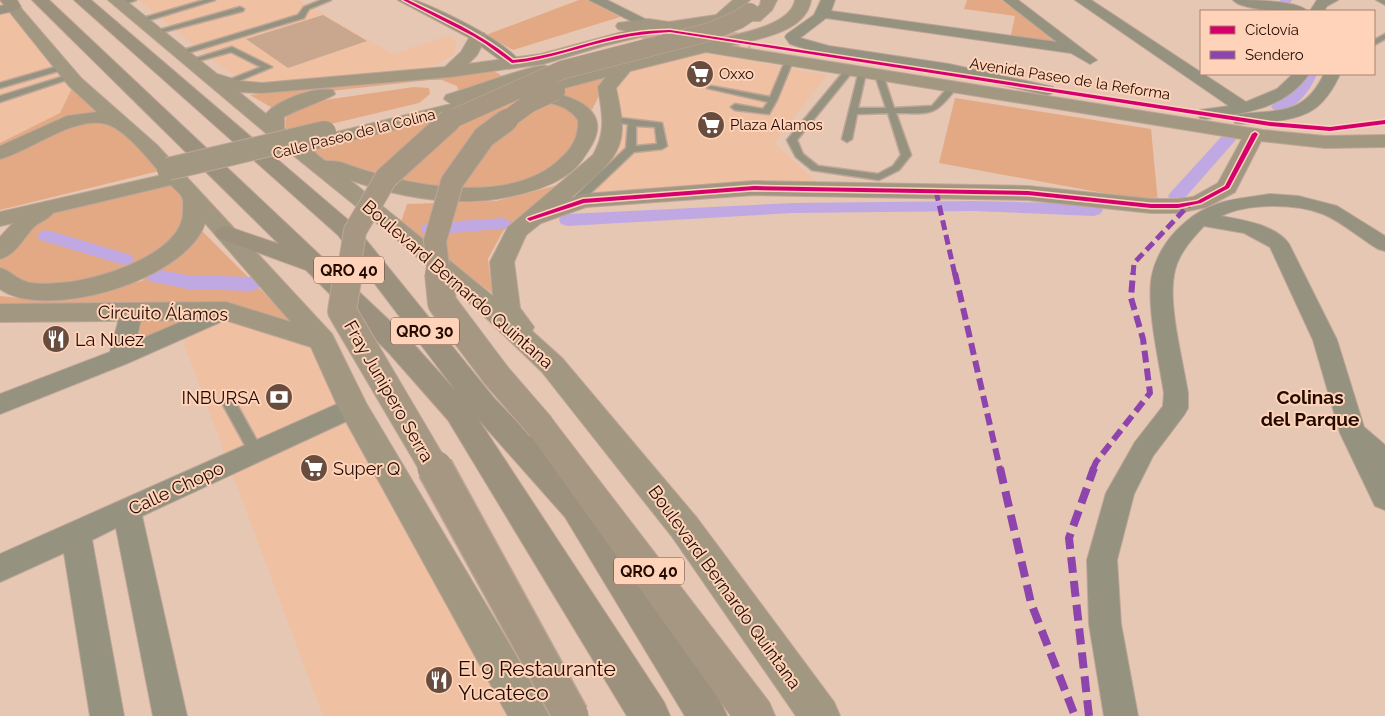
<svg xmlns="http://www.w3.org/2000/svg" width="1385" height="716" font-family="Raleway,sans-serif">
<rect width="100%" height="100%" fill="#e6c7b4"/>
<g fill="#efc0a2">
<path d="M 0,0 L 6,0 L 75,82 L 60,113 L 0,143 Z"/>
<path d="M 138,0 L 299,0 L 393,54 L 450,35 L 456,42 L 456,48 L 453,56 L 423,70 L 251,83 L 224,69 Z"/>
<path d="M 708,53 L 827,75 L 774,143 L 819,184 L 676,186 L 570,194 L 610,159 L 613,89 L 624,76 L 634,69 L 675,57 Z"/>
<path d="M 226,311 L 322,341 L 530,716 L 323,716 L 179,331 Z"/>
</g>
<g fill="#e3a985">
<path d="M 579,0 L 587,0 L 620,17 L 513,50 L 486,35 Z"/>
<path d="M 967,0 L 1001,0 L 1059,42 L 1011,35 L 1015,16 L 964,9 Z"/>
<path d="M 494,71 L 502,76 L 492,84 L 459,95 L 457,86 L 442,80 L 430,80 L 313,93 L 274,109 L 250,95 Z"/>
<path d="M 609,75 L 592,110 L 569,99 L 536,92 Z"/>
<path d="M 75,82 L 102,106 L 159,171 L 0,210 L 0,143 L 60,113 Z"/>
<path d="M 414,87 L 429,88 L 430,94 L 419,103 L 293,133 L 285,127 L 286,114 L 297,104 Z"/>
<path d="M 520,93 L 560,99 L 589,133 L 541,181 L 448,195 L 341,169 L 297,148 Z"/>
<path d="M 955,98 L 1151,129 L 1158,203 L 939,163 Z"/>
<path d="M 175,178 L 196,213 L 148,268 L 40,292 L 0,276 L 0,252 L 54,206 Z"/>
<path d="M 558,185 L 503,231 L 488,259 L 492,293 L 400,225 L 407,204 L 496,201 Z"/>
<path d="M 202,231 L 292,321 L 228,304 L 0,308 L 0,296 L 41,300 L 142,281 Z"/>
<path d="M 132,311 L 226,311 L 120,357 Z"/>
</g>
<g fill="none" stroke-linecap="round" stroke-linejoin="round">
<g fill="#c0a9e2" fill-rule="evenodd">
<path d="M 1280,0 L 1292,0 L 1286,11 L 1274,11 Z"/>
<path d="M 1303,74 L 1317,74 C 1311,90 1293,115 1274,110 L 1271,107 C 1281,94 1295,92 1303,74 Z"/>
<path d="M 1228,134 L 1236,139 L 1234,142 L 1183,200 L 1171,200 L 1168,196 L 1171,192 L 1222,136 Z"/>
<path d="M 975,201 L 1094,204 L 1100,206 L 1103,210 L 1100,214 L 1094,216 L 975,211 L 792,213 L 568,226 L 561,224 L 559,220 L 561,216 L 568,214 L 792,203 Z"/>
<path d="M 502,218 L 509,220 L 511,224 L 509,228 L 430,235 L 423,233 L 421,229 L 423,225 L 430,223 Z"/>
<path d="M 47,230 L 131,255 L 134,259 L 131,263 L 124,265 L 40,240 L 37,236 L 40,232 Z"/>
<path d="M 156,269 L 187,275 L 251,277 L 258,279 L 261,284 L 258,289 L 251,291 L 187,289 L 149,281 L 146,276 L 149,271 Z"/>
</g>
</g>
<path fill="#c9a78f" d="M 323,15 L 367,41 L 288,68 L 246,39 Z"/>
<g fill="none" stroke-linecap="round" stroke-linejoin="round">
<path stroke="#c9ab99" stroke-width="18" stroke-dasharray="18 9" stroke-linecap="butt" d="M 642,32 L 670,31 L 751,44"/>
<g stroke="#bfa698" stroke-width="3">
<g id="lane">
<path d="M 126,0 L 136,0 L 120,6 L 116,4 Z"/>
<path d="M 204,0 L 215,0 L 143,22 L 136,20 Z"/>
<path d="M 321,0 L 331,0 L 309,9 L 304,18 L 184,54 L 177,52 L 298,15 L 304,7 Z"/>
<path d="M 240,7 L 244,9 L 243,11 L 156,34 L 152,32 Z"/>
<path d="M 1385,34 L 1385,39 L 1374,45 L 1374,40 Z"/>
<path d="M 232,47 L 272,67 L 229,85 L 225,83 L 226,81 L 261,67 L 231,52 L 191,63 L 187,61 Z"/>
<path d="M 786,59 L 793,61 L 777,100 L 769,114 L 735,110 L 731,107 L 735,104 L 763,109 L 768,102 L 707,88 L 711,86 L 770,97 Z"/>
<path d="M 62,65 L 65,65 L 65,69 L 0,88 L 0,83 Z"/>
<path d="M 846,69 L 853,71 L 797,140 L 803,154 L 818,166 L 878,174 L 893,166 L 901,155 L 888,113 L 857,114 L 852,139 L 847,142 L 842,139 L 859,71 L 866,73 L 858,108 L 886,108 L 875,75 L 879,73 L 883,75 L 894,108 L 932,106 L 950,85 L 957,87 C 934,117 932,113 896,113 L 911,155 L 899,170 L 879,180 L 812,170 L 796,157 L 787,140 Z"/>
<path d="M 68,75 L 75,77 L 0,102 L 0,96 Z"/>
<path d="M 612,117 L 662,123 L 667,146 L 662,149 L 634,152 L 576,207 L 568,207 L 568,203 L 626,148 L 628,124 L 609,122 L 609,118 ZM 636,126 L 655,127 L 657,144 L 636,146 Z"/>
<path d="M 230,400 L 235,401 L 261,448 L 263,452 L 261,456 L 256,458 L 251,456 L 223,405 L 225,401 Z"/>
</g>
</g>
<g stroke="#bfa698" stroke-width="2">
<g id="street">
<path d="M 398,0 C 404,0 412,0 417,1 C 443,11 504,40 520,62 L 517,65 L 507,65 L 470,38 Z"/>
<path d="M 589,0 L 607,0 L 655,24 L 648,28 L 643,27 Z"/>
<path d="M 821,0 L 835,0 L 831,11 L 1057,42 L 1003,0 L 1018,0 L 1097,60 L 1090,64 L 1071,53 L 826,18 L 800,38 L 829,46 L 949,64 L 1053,87 L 1055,90 L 1053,93 L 1047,95 L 949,73 L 818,53 L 790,44 L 785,37 L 787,34 L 814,15 Z"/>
<path d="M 1075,0 L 1091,0 L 1246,102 L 1277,89 L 1293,74 L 1309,74 C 1285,109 1245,113 1206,119 L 1200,118 L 1198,114 L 1200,110 L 1229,106 Z"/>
<path d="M 1233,0 C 1248,0 1298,0 1307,11 C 1293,12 1242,11 1233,0 Z"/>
<path d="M 1317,0 L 1338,0 L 1327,6 L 1324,11 L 1310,11 Z"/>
<path d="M 1376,0 L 1385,0 L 1385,5 Z"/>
<path d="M 13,3 L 20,7 L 18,10 L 0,14 L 0,6 Z"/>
<path d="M 1324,74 L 1340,74 C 1323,111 1305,119 1266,122 C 1256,123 1245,125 1235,123 L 1233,119 L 1235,115 L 1241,114 C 1281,110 1305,114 1324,74 Z"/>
<path d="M 1270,194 L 1298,196 L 1337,206 L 1385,236 L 1385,251 L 1378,249 C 1360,238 1342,222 1323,214 C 1296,203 1247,203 1221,216 C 1243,220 1276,225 1289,244 L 1337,340 L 1364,427 L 1385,445 L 1385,510 L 1375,506 L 1340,433 L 1313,340 L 1270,247 L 1244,233 L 1204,226 C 1191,240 1177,255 1174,275 C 1168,306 1183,361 1188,393 L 1188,408 L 1184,415 L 1153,456 L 1134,494 L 1117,560 L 1121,624 L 1138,716 L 1104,716 L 1089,624 L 1087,560 L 1106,493 L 1135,442 L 1163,406 L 1164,393 C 1159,360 1146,306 1152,275 C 1159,243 1187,214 1217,204 C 1233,198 1253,197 1270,194 Z"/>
<path d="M 132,303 L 140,306 L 143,311 L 136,341 L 218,306 L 226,303 L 234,306 L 237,311 L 234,316 L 128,363 L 0,414 L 0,394 L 110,352 L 121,311 L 124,306 Z"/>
<path d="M 353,397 L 362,400 L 366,407 L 362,414 L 142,516 L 187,716 L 153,716 L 116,528 L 92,540 L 124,716 L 90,716 L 64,553 L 0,582 L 0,554 Z"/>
</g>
</g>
<g stroke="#bfa698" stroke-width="2">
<g id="secondary">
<path d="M 0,0 L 14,0 L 81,78 L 157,145 L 332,334 L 366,403 L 544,702 L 550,716 L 508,716 L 338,407 L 311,347 L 225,320 L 0,322 L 0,304 L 226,302 L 291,322 L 205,223 C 188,279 47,322 0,289 L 0,268 C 9,270 12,275 20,279 C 30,285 47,284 58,283 C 93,282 183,255 183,212 C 183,208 184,201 182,197 C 180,193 174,189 171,185 L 53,213 C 48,220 40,221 34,227 C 23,238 16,255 0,259 L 0,237 L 13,223 L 0,226 L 0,212 L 162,175 C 148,159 133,139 115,128 C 83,108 32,151 0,159 L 0,146 L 67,116 L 97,112 L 69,86 Z"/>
<path d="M 108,0 L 125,0 L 217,74 L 240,81 L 262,83 L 445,67 L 461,52 L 472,33 L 484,33 L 486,37 L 477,55 L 468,64 L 541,54 L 626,31 L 618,29 L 616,26 L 618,23 L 648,19 L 669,22 L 716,15 L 733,0 L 750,0 L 730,20 L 705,36 L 709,41 C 732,35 791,27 795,0 L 811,0 C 806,33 756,39 730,46 L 1263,130 L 1325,136 L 1385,135 L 1385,147 L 1325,148 L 1261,141 L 1235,192 L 1207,207 L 1178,213 L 1151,213 L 1028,200 L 754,195 L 586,207 L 541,223 L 526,235 L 514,262 L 520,308 L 534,327 L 532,331 L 562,358 L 697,518 L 834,702 L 840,716 L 796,716 L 673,538 L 542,372 L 481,313 L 399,241 L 267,134 ZM 695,28 L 689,34 L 688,40 L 692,45 L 515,89 L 513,93 L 515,97 C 536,102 565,100 578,120 C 579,135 573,147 562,157 C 513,208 403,185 346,164 C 339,161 334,161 327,161 C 323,161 316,153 312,150 L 485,107 L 487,103 L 485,99 L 480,98 L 547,74 L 550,70 L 547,66 C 535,63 465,90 446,95 L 444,99 L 451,104 L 300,141 L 284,128 L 284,117 C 294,111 333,97 335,94 L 333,90 C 316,86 277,100 266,114 L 239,92 L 262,93 L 450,77 L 543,64 L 603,46 L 648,35 L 650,32 L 648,29 L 669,32 ZM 706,52 L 1242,139 L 1218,183 L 1193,197 L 1178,199 L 1151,199 L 1028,186 L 754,181 L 583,194 L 571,198 C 588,183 617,162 621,138 C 624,122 619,104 616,88 L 630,71 ZM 606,77 L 598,87 C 602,114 607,130 593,155 L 508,227 L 490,262 L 493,296 L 350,180 C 401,198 458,208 512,196 C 530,192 549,187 565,176 C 575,170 582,161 588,151 C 613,115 583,99 550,92 Z"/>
</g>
</g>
<g stroke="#bfa698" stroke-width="2">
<g id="primary">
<path d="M 1,0 L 17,0 L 21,7 L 13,12 L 8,10 Z"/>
<path d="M 32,0 L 49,0 L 409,339 L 456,391 L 338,235 L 74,0 L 91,0 L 354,225 L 494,398 L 589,497 L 721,702 L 727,716 L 685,716 L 565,517 L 478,419 L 664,702 L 670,716 L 627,716 L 448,420 L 389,353 L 306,270 L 218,238 L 214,233 L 218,228 L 226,226 L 279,244 Z"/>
</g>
</g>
<g stroke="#bfa698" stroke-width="2">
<g id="highway">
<path d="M 761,0 L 777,0 L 772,10 L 760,21 L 748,21 L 746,18 L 760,5 Z"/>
<path d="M 541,415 L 552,419 L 769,702 L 775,716 L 731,716 L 530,435 L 526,427 L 530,419 Z"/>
</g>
</g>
<use href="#lane" fill="#959280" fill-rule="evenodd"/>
<use href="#street" fill="#959280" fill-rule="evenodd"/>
<use href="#secondary" fill="#a29881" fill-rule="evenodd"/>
<use href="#primary" fill="#9c917c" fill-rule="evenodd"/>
<use href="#highway" fill="#a59781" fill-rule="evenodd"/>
<g stroke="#bfa698" stroke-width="24" stroke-linecap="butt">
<path id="secondary-bridge" d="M 168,169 L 325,132"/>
</g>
<g stroke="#bfa698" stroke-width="19" stroke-linecap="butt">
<g id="highway-bridge-far3">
<path d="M 448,121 L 562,70 L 709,32 L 738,20 L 750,12"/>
<path d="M 505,121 L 530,103 L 556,91"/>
</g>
</g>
<g stroke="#bfa698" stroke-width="24" stroke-linecap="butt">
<g id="highway-bridge-far2">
<path d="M 348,275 L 355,231 L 386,178 L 450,120"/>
<path d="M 439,275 L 435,241 L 452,182 L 484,137 L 507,120"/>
</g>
</g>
<g stroke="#bfa698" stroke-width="30" stroke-linecap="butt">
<g id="highway-bridge-far1">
<path d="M 348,273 L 342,311 L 435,469"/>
<path d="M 439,273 L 442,303 L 496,375 L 541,427"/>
</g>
</g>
<g stroke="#bfa698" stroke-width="38" stroke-linecap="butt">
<path id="highway-bridge" d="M 435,468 L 571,716"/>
</g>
<use href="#secondary-bridge" stroke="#a29881" stroke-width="22"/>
<use href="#highway-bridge-far3" stroke="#a59781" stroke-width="18"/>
<use href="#highway-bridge-far2" stroke="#a59781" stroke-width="22"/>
<use href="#highway-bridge-far1" stroke="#a59781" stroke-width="28"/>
<use href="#highway-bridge" stroke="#a59781" stroke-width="35"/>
<g stroke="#8e44ad" stroke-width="5" stroke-dasharray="10 5" stroke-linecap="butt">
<path d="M 936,191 L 955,275"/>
<path d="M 1133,275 L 1134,263 L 1189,205"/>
</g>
<g stroke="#8e44ad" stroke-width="6" stroke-dasharray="12 6" stroke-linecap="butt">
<path d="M 955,273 L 1000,469"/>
<path d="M 1093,469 L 1096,462 L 1150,393 L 1143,339 L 1131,298 L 1133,273"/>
</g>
<g stroke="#8e44ad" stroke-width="8" stroke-dasharray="16 8" stroke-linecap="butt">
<path d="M 1000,468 L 1031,603 L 1075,716"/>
<path d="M 1089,716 L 1069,538 L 1094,468"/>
</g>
<g stroke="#fed3b9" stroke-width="3">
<g id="cycleway">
<path d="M 403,0 L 408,0 C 445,18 482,34 513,60 C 549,57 581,44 616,36 C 634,32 652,30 670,30 L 1270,122 L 1330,127 L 1385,120 L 1385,124 L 1330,131 L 1270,126 L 670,32 C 652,33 634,35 617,39 C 581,46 548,60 512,63 L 486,44 L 473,36 Z"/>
<path d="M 1255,132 L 1258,134 L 1229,188 L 1201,203 L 1178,208 L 1151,208 L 1028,195 L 754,190 L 584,203 L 532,220 L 530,221 L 527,219 L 528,218 L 583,199 L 754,186 L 1028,191 L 1151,204 L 1178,204 L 1197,201 L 1225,186 L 1252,134 Z"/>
</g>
</g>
<use href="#cycleway" fill="#d6006c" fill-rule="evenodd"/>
</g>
<defs>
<g id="supermarket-disc" transform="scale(1.4375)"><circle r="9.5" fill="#684d3f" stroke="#fed3b9"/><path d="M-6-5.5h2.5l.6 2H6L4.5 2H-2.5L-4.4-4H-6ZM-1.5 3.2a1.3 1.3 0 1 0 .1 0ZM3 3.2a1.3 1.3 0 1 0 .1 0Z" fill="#fff"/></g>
<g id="restaurant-disc" transform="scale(1.4375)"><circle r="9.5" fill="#684d3f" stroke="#fed3b9"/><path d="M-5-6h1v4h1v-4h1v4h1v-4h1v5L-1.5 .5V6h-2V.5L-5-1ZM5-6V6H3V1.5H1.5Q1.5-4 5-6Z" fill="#fff"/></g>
<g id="bank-disc" transform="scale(1.4375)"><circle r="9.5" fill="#684d3f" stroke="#fed3b9"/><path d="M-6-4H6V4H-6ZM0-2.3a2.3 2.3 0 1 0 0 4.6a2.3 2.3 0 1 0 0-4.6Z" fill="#fff"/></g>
</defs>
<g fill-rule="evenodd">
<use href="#supermarket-disc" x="700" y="74"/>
<use href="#supermarket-disc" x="711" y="125"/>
<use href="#restaurant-disc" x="56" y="339"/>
<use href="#bank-disc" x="279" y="397"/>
<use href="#supermarket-disc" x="314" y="468"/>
<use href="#restaurant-disc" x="439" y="680"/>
</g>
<g text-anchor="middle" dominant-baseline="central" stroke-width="4" stroke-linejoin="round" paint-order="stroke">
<g font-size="15" fill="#240b00" stroke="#fed3b9" text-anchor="start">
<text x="719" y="74">Oxxo</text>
<text x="730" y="125">Plaza Alamos</text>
</g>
<g font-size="15" fill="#240b00" stroke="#fed3b9">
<text transform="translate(1070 79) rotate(9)">Avenida Paseo de la Reforma</text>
<text transform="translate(354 134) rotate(-14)">Calle Paseo de la Colina</text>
</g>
<g fill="#fed3b9" stroke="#654738" stroke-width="1">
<rect x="314" y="256.5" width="70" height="27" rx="4"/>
<rect x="391" y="317.5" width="68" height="27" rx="4"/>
<rect x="614" y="557.5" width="70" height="27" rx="4"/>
</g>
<g font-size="16" font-weight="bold" fill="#240b00">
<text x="349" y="270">QRO 40</text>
<text x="425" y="331">QRO 30</text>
<text x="649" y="571">QRO 40</text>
</g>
<g font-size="18" fill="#240b00" stroke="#fed3b9">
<text transform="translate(458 284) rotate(41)">Boulevard Bernardo Quintana</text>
<text transform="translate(163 313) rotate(1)">Circuito Álamos</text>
<text transform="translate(389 391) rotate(60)">Fray Junipero Serra</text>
<text transform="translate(176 488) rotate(-25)">Calle Chopo</text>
<text transform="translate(725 587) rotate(54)">Boulevard Bernardo Quintana</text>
</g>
<g font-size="18" fill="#240b00" stroke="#fed3b9" text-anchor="start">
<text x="75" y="339">La Nuez</text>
<text x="260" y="397" text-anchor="end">INBURSA</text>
<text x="333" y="468">Super Q</text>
</g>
<g font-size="19" font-weight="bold" fill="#240b00" stroke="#fed3b9">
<text x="1310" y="397">Colinas<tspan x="1310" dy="22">del Parque</tspan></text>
</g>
<g font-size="21" fill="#240b00" stroke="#fed3b9" text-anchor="start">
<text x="458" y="668">El 9 Restaurante<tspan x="458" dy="24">Yucateco</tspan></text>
</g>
</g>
<rect x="1200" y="10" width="175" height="65" fill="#fed3b9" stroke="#a7836f"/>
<rect x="1210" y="26" width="25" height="8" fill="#d6006c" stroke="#a7836f"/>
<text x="1245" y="35" font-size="15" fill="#240b00">Ciclovía</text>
<rect x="1210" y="51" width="25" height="8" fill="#8e44ad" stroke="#a7836f"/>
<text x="1245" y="60" font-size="15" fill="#240b00">Sendero</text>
</svg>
